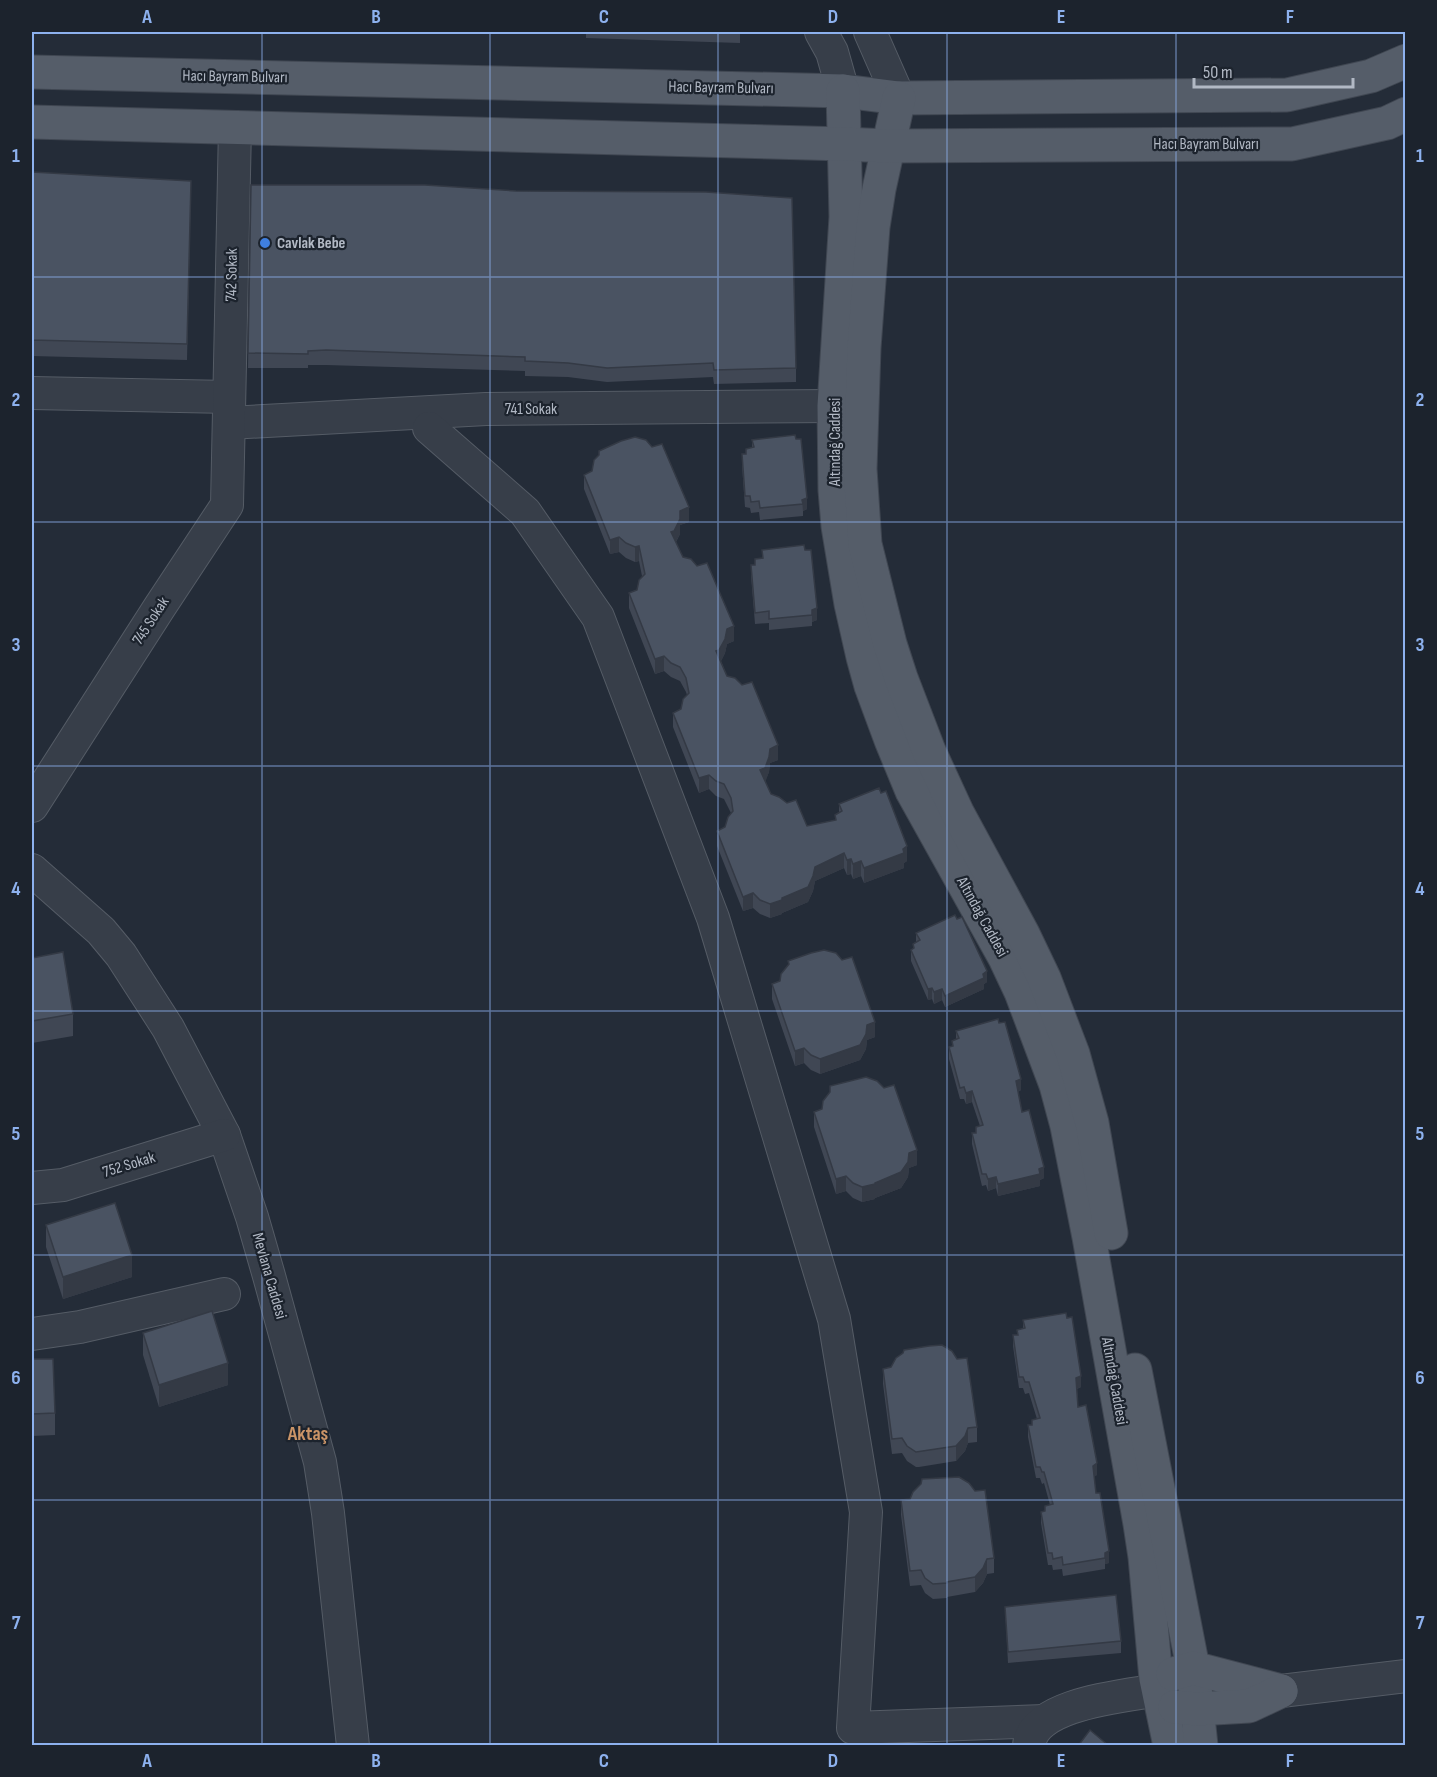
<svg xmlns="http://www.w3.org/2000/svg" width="1437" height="1777" font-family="'Sofia Sans Condensed',sans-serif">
<rect width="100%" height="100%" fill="#242c38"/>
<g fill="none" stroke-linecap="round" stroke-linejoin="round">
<g stroke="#555c66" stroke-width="34">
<g id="minor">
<path d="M 821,32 L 832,52 L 843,91"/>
<path d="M 870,32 L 899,98"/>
<path d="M 32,393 L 229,397"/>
<path d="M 229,423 L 486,409 L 834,406"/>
<path d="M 429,428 L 525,512 L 598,617 L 713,918 L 834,1319 L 866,1512 L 853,1728 L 1044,1721"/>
<path d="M 32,806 L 159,608 L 227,505 L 235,127"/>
<path d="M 32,870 L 101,931 L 121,955 L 168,1028 L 224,1135 L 252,1217 L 269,1276 L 320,1462 L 328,1513 L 353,1746"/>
<path d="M 32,1188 L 63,1185 L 224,1135"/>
<path d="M 32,1334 L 80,1327 L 224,1294"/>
<path d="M 1281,1691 L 1406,1676"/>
<path d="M 1029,1746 C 1032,1703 1126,1696 1159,1690"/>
</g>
</g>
<g stroke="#404752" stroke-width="35">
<g id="major">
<path d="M 32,72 L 843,91 L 899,98 L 1287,95 L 1371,76 L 1406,61"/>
<path d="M 843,91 L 846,217 L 834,406 L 835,490 L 838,526 L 851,604 L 863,657 L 871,686 L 891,740 L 912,791 L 1005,958 L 1021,992 L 1056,1085 L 1067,1126 L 1089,1237 L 1140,1524 L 1145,1557 L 1156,1679 L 1170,1746"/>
<path d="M 899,98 L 879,189 L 873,227 L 864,348 L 860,469 L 865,544 L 890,644 L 901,678 L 929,751 L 957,812 L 1023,934 L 1044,978 L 1073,1054 L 1092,1123 L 1111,1233"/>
<path d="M 32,122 L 844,144 L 888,146 L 1292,144 L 1387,123 L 1406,114"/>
<path d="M 1135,1370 L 1193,1668 L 1201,1746"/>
<path d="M 1173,1674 L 1193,1668 L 1281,1691"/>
<path d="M 1175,1707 L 1197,1709 L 1249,1706 L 1281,1691"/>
</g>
</g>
<use href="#minor" stroke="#373e49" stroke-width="32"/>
<use href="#major" stroke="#555d69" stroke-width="33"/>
</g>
<g fill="#404754">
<path d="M 586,32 L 740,32 L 740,43 L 586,38 Z"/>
<path d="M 32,172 L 191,181 L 187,360 L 32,356 Z"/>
<path d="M 251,185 L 796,368 L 796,382 L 714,384 L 713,377 L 607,382 L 568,377 L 525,376 L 525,371 L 326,365 L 308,365 L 308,368 L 248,368 Z"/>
<path d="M 752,440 L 807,509 L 803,511 L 803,516 L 760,520 L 759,512 L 751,513 L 750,508 L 745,507 L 742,465 L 742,454 L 746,454 L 752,448 Z"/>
<path d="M 599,451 L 689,522 L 680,525 L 680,534 L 676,542 L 683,557 L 734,641 L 727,644 L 725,653 L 721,661 L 727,676 L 778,760 L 770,763 L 769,772 L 765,781 L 771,794 L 807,826 L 835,820 L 835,815 L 839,813 L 839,804 L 907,861 L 904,863 L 904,868 L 864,883 L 861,876 L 853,879 L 851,874 L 847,875 L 844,868 L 815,881 L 813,891 L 808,902 L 782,913 L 782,914 L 770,918 L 760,914 L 753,908 L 743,911 L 717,846 L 717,831 L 725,827 L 731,813 L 724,799 L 716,796 L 709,789 L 699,793 L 673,727 L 673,713 L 681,709 L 687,695 L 686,692 L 680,681 L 671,677 L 664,671 L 655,674 L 629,608 L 629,593 L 637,590 L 642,576 L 639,561 L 635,562 L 626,558 L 619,552 L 610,554 L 584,489 L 584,475 L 592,471 L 599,455 Z"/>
<path d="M 762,550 L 817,620 L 812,622 L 812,626 L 769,630 L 769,623 L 755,624 L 751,576 L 751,565 L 755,565 L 762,558 Z"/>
<path d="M 916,933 L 987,982 L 984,984 L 984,989 L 945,1007 L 942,1000 L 934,1004 L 932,999 L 928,1000 L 911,961 L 911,950 L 913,949 L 913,944 L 916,942 Z"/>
<path d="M 32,958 L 73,1014 L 73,1036 L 32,1043 Z"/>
<path d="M 772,984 L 875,1037 L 867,1040 L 866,1049 L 860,1060 L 820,1074 L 811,1070 L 804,1063 L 795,1066 L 772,999 Z"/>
<path d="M 956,1031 L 1021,1090 L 1018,1092 L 1022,1112 L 1044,1178 L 1040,1180 L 1040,1186 L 998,1196 L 996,1188 L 988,1191 L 986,1185 L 982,1186 L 972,1144 L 972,1133 L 976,1133 L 976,1127 L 980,1126 L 972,1102 L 966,1104 L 964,1099 L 960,1099 L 949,1059 L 949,1047 L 952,1047 L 952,1041 L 956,1039 Z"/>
<path d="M 830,1086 L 917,1165 L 909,1168 L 908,1177 L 901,1188 L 875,1198 L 875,1199 L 862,1202 L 853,1198 L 846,1191 L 836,1194 L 814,1127 L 814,1112 L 822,1109 L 830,1093 Z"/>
<path d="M 46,1225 L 132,1277 L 63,1299 L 46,1247 Z"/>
<path d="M 1023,1320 L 1081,1387 L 1077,1389 L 1078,1407 L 1097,1475 L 1094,1476 L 1096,1493 L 1109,1563 L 1105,1564 L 1105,1569 L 1063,1576 L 1062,1569 L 1053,1570 L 1052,1565 L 1048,1565 L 1041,1523 L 1041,1512 L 1045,1511 L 1050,1505 L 1044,1483 L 1042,1484 L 1040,1478 L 1036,1478 L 1028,1437 L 1028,1425 L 1032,1425 L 1037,1419 L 1029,1393 L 1025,1394 L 1023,1388 L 1019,1388 L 1013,1346 L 1013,1335 L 1017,1335 L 1023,1328 Z"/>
<path d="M 143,1333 L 228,1385 L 159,1407 L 143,1355 Z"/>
<path d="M 32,1359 L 55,1413 L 55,1435 L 32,1436 Z"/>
<path d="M 883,1369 L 977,1427 L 977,1442 L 968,1443 L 965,1451 L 956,1461 L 919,1467 L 916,1467 L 907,1461 L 902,1453 L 892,1454 L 883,1384 Z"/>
<path d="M 901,1500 L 994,1558 L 994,1573 L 987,1574 L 983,1583 L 975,1592 L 947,1597 L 947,1598 L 933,1599 L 925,1593 L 921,1585 L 910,1586 L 901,1515 Z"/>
<path d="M 1005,1607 L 1121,1641 L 1121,1653 L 1008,1663 Z"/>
</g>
<g fill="#343a45">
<path d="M 807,498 L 807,509 L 803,511 L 802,500 Z"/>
<path d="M 689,507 L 689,522 L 680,525 L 680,534 L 674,545 L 671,532 L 680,511 Z"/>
<path d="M 619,537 L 619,552 L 610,554 L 610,540 Z"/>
<path d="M 639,546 L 639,561 L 635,562 L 635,547 Z"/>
<path d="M 817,608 L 817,620 L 812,622 L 812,610 Z"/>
<path d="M 734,626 L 734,641 L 727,644 L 725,653 L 719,665 L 716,651 L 727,629 Z"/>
<path d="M 664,656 L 664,671 L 655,674 L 655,659 Z"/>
<path d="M 778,745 L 778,760 L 770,763 L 769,772 L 765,783 L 760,770 L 770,749 Z"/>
<path d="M 709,775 L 709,789 L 699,793 L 699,778 Z"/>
<path d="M 907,846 L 907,861 L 904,863 L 904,868 L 864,883 L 864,868 L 903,849 Z"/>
<path d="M 844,853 L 844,868 L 815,881 L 813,891 L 808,902 L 782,913 L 782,914 L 770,918 L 770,904 L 782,898 L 815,867 Z"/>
<path d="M 851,859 L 851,874 L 847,875 L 847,860 Z"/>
<path d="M 861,861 L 861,876 L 853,879 L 853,864 Z"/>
<path d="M 753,893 L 753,908 L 743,911 L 743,897 Z"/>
<path d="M 987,971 L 987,982 L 984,984 L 984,989 L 945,1007 L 945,996 L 983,974 Z"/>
<path d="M 932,988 L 932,999 L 928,1000 L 928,989 Z"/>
<path d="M 942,989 L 942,1000 L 934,1004 L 934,992 Z"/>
<path d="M 875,1022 L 875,1037 L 867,1040 L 866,1049 L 860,1060 L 820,1074 L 820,1059 L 867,1025 Z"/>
<path d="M 804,1048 L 804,1063 L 795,1066 L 795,1051 Z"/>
<path d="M 1021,1079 L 1021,1090 L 1016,1093 L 1016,1081 Z"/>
<path d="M 972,1091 L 972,1102 L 966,1104 L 966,1093 Z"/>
<path d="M 917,1150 L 917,1165 L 909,1168 L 908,1177 L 901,1188 L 875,1198 L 875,1199 L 862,1202 L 862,1187 L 875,1183 L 909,1153 Z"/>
<path d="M 1044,1167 L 1044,1178 L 1040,1180 L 1040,1186 L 998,1196 L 998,1184 Z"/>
<path d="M 846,1176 L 846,1191 L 836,1194 L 836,1179 Z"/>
<path d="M 996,1177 L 996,1188 L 988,1191 L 988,1179 Z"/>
<path d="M 132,1255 L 132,1277 L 63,1299 L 63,1277 Z"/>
<path d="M 228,1363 L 228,1385 L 159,1407 L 159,1385 Z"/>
<path d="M 1081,1376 L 1081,1387 L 1076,1389 L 1076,1378 Z"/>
<path d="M 968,1428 L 968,1443 L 965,1451 L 956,1461 L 956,1446 Z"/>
<path d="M 1097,1463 L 1097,1475 L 1093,1477 L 1093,1466 Z"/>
<path d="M 1109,1551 L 1109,1563 L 1105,1564 L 1105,1553 Z"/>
<path d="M 987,1559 L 987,1574 L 983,1583 L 975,1592 L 975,1577 Z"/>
</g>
<g fill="#4a5362" stroke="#343a45" stroke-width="1.5">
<path d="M 32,172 L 191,181 L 187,344 L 32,340 L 32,341 Z"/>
<path d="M 251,185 L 425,185 L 516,191 L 706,192 L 792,198 L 796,368 L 714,370 L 713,363 L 607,368 L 568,363 L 525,361 L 525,357 L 326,350 L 308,351 L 308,354 L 248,353 Z"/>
<path d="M 795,435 L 796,439 L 801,439 L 807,498 L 802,500 L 803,504 L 760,508 L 759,501 L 751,502 L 750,496 L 745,496 L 742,454 L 746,454 L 746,449 L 754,447 L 752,440 Z"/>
<path d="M 635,437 L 646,440 L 652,447 L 662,444 L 689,507 L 680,511 L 680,519 L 674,531 L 671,532 L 683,557 L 691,559 L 697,566 L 707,563 L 734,626 L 727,629 L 725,639 L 719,650 L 716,651 L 727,676 L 735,678 L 742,685 L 752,682 L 778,745 L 770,749 L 769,757 L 765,768 L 760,770 L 771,794 L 779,797 L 787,803 L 796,800 L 807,826 L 836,820 L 835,815 L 842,811 L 839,804 L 879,788 L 881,793 L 886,791 L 907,846 L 903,849 L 904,853 L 864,868 L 861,861 L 853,864 L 851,859 L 847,860 L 844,853 L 815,867 L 813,876 L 808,887 L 782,898 L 782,900 L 770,904 L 760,900 L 753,893 L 743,897 L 717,831 L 725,827 L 728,817 L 733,811 L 731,798 L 724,784 L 716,781 L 709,775 L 699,778 L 673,713 L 681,709 L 683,699 L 689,693 L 686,678 L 680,667 L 671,663 L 664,656 L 655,659 L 629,593 L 637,590 L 639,580 L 645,574 L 639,546 L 635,547 L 626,543 L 619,537 L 610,540 L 584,475 L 592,471 L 594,460 L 599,455 L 599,451 L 621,441 Z"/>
<path d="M 804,545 L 805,550 L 811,550 L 817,608 L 812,610 L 812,615 L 769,619 L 769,611 L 755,613 L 751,565 L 755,565 L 755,559 L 763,558 L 762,550 Z"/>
<path d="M 955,915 L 957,919 L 962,917 L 987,971 L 983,974 L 984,978 L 945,996 L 942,989 L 934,992 L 932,988 L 928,989 L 911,950 L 914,948 L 913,944 L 920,940 L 916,933 Z"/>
<path d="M 824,950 L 836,953 L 842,960 L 852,957 L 875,1022 L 867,1025 L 866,1034 L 860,1045 L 820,1059 L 811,1055 L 804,1048 L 795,1051 L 772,984 L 780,981 L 781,974 L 789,964 L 788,961 L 811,953 Z"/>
<path d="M 63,952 L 73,1014 L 32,1021 L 32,958 Z"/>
<path d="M 998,1019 L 999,1023 L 1005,1022 L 1021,1079 L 1016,1081 L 1022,1112 L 1029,1110 L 1044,1167 L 1039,1169 L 1040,1174 L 998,1184 L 996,1177 L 988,1179 L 986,1174 L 982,1174 L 972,1133 L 976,1133 L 976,1127 L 983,1125 L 972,1091 L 966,1093 L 964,1087 L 960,1088 L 949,1047 L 953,1046 L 952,1041 L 959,1038 L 956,1031 Z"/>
<path d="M 866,1077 L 877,1081 L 884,1088 L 894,1085 L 917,1150 L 909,1153 L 908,1162 L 901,1172 L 875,1183 L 875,1184 L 862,1187 L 853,1183 L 846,1176 L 836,1179 L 814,1112 L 822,1109 L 823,1101 L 830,1092 L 830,1086 Z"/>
<path d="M 115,1203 L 132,1255 L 63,1277 L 46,1225 Z"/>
<path d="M 212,1311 L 228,1363 L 159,1385 L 143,1333 Z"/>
<path d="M 1066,1313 L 1067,1318 L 1072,1317 L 1081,1376 L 1076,1378 L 1078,1407 L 1086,1405 L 1097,1463 L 1093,1466 L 1096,1493 L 1100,1493 L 1109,1551 L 1105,1553 L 1105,1558 L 1063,1565 L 1062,1557 L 1053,1559 L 1052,1553 L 1048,1553 L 1041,1512 L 1045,1511 L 1045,1506 L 1053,1504 L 1044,1472 L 1042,1472 L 1040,1467 L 1036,1467 L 1028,1425 L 1032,1425 L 1032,1420 L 1040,1418 L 1029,1382 L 1025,1382 L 1023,1377 L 1019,1377 L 1013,1335 L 1018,1335 L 1017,1330 L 1025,1328 L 1023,1320 Z"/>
<path d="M 942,1345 L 952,1351 L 957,1359 L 967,1358 L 977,1427 L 968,1428 L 965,1436 L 956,1446 L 916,1452 L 907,1446 L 902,1438 L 892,1439 L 883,1369 L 891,1367 L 896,1358 L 903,1353 L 904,1350 L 929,1346 Z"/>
<path d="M 32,1359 L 53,1359 L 55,1413 L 32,1414 Z"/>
<path d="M 959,1477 L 969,1483 L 975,1491 L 985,1490 L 994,1558 L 987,1559 L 983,1568 L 975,1577 L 947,1582 L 947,1583 L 933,1584 L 925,1578 L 921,1570 L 910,1571 L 901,1500 L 910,1499 L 913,1492 L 921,1484 L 922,1479 Z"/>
<path d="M 1116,1595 L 1121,1641 L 1008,1652 L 1005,1607 Z"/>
<path d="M 1090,1730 L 1109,1746 L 1078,1746 Z"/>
</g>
<path fill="none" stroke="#8db1ee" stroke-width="1.5" stroke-opacity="0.55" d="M 262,32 L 262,1746M 490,32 L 490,1746M 718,32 L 718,1746M 947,32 L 947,1746M 1176,32 L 1176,1746M 32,277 L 1406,277M 32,522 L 1406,522M 32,766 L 1406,766M 32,1011 L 1406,1011M 32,1255 L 1406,1255M 32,1500 L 1406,1500"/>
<circle fill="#3f7fe0" stroke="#1c232d" stroke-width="2" cx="265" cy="243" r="6"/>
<g text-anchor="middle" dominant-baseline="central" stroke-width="4.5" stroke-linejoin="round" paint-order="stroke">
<g font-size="16" fill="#b2b9c5" stroke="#1c232d">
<text transform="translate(235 77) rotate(1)">Hacı Bayram Bulvarı</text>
<text transform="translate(721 88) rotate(1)">Hacı Bayram Bulvarı</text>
<text x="1206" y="144">Hacı Bayram Bulvarı</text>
<text transform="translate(232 275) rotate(-89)">742 Sokak</text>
<text x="531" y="409">741 Sokak</text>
<text transform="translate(835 442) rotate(-90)">Altındağ Caddesi</text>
<text transform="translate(151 621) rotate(-57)">745 Sokak</text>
<text transform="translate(982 917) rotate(61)">Altındağ Caddesi</text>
<text transform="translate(129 1165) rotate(-17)">752 Sokak</text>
<text transform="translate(269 1276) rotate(74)">Mevlana Caddesi</text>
<text transform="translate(1114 1381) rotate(80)">Altındağ Caddesi</text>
</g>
<g font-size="16" font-weight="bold" fill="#b2b9c5" stroke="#1c232d" text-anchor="start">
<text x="277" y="243">Cavlak Bebe</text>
</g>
<g font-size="20" font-weight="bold" fill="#ca9467" stroke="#1c232d">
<text x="308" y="1434">Aktaş</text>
</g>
</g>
<rect width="1437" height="1777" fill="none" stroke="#1c232d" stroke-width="66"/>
<path d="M1194 78v9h159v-9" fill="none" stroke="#b2b9c5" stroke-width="3"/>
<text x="1203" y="78" font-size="18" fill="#b2b9c5" stroke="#1c232d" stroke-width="4.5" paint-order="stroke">50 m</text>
<rect x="33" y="33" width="1371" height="1711" fill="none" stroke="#8db1ee" stroke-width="2"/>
<g font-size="20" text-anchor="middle" font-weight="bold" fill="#8db1ee">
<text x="147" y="23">A</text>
<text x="376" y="23">B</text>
<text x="604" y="23">C</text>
<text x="833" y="23">D</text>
<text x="1061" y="23">E</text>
<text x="1290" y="23">F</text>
<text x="16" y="162">1</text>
<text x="1420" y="162">1</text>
<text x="16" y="406">2</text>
<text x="1420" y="406">2</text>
<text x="16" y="651">3</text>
<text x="1420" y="651">3</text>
<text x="16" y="895">4</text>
<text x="1420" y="895">4</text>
<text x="16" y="1140">5</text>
<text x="1420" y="1140">5</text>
<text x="16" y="1384">6</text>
<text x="1420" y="1384">6</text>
<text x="16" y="1629">7</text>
<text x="1420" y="1629">7</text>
<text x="147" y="1767">A</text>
<text x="376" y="1767">B</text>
<text x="604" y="1767">C</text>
<text x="833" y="1767">D</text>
<text x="1061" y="1767">E</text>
<text x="1290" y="1767">F</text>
</g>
</svg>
